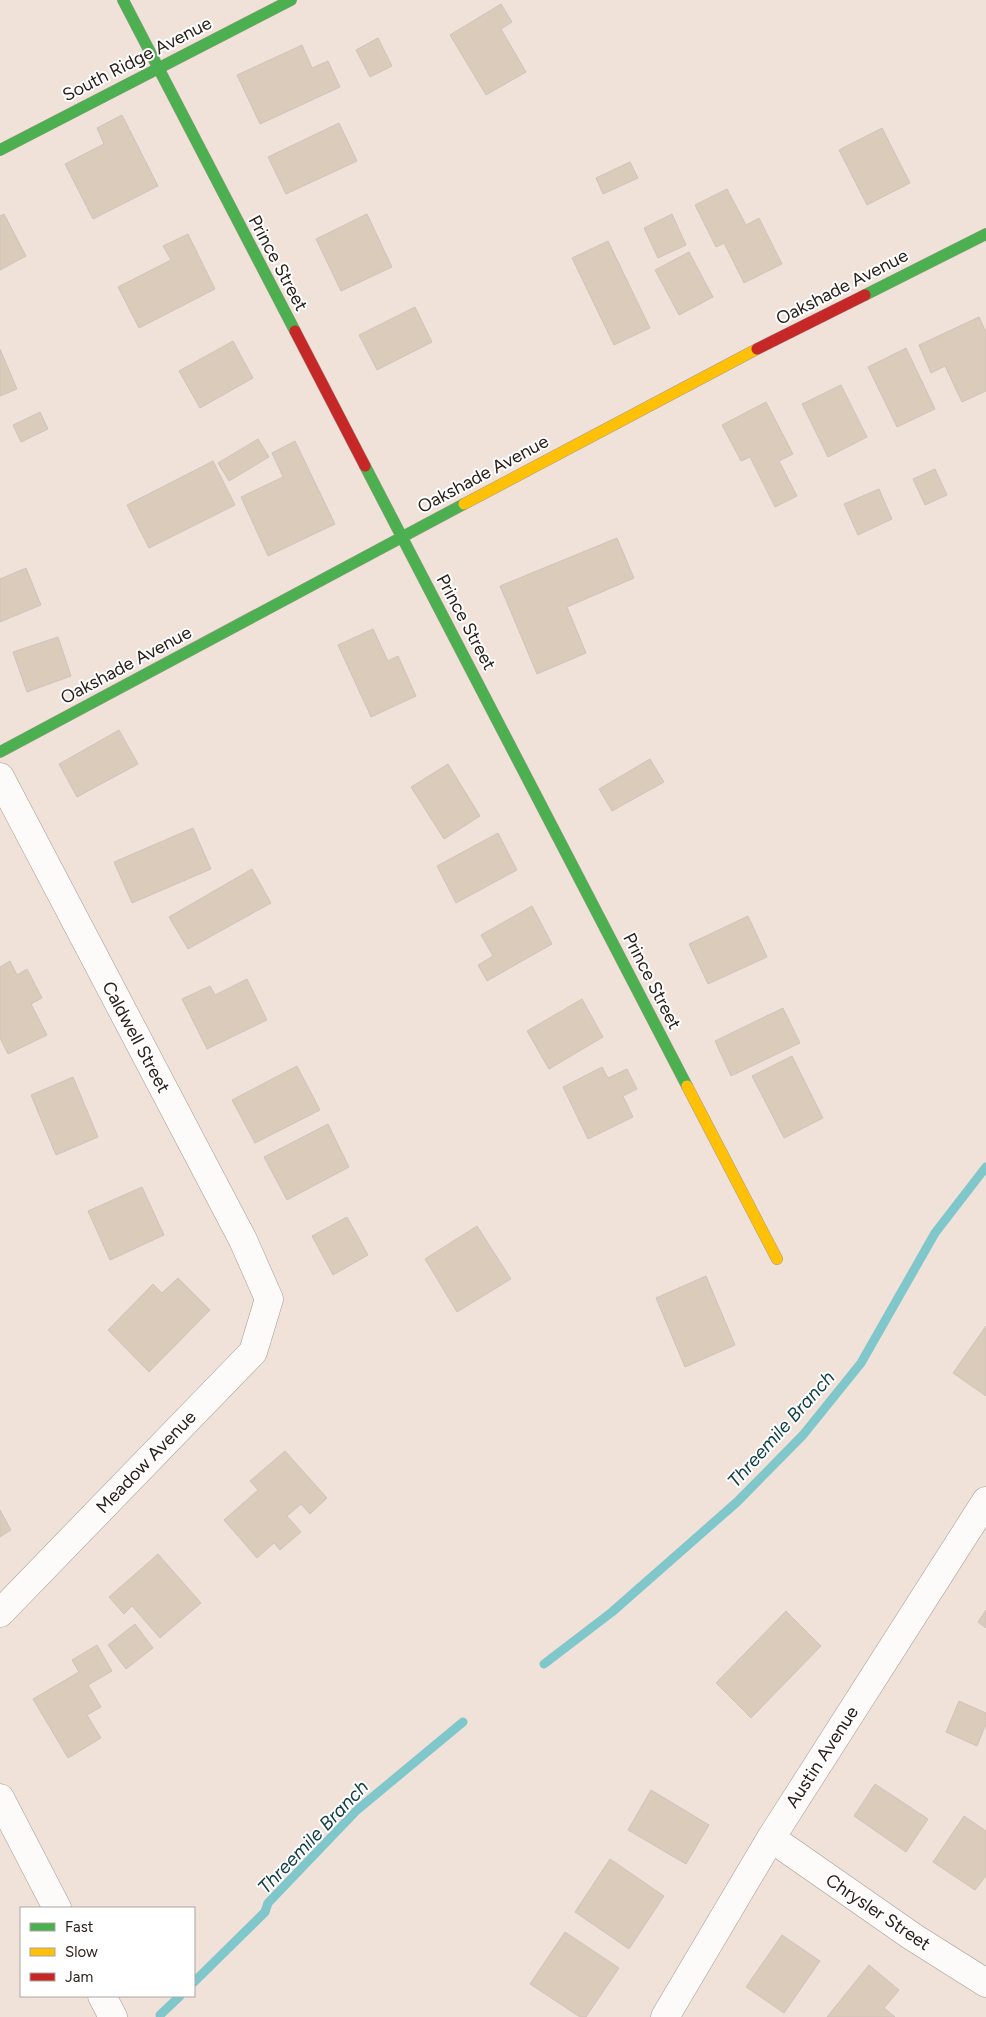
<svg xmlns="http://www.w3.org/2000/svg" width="986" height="2017" font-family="Figtree,sans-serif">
<rect width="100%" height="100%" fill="#f0e2d8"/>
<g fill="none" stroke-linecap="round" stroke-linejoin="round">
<g stroke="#7fc7cb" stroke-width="9">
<path d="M 544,1664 L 612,1612 L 737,1502 L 803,1435 L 861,1363 L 935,1233 L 986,1167"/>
<path d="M 194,1982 L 265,1912 L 268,1903 L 357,1810 L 463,1722"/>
<path d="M 160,2015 L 180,1996"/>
</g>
</g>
<g fill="#dacbbb" stroke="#cec4bb">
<path d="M 501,4 L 512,22 L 501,29 L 526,72 L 486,95 L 450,35 Z"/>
<path d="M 378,38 L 392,66 L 370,77 L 356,50 Z"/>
<path d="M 302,45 L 312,68 L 328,61 L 340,87 L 260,124 L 237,75 Z"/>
<path d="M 122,115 L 158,186 L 93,219 L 65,164 L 104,144 L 97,128 Z"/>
<path d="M 339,123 L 357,161 L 286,194 L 268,157 Z"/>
<path d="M 882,128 L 910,183 L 867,205 L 839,150 Z"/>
<path d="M 630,162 L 638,178 L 603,194 L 596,178 Z"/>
<path d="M 727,189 L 746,225 L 759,218 L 782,264 L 744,283 L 724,243 L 716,247 L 695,205 Z"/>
<path d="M 4,214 L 26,256 L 0,270 L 0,216 Z"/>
<path d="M 367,214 L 392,267 L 341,291 L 316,239 Z"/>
<path d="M 672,214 L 686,245 L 658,258 L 644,228 Z"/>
<path d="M 188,234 L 215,289 L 139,328 L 118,287 L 171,260 L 163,246 Z"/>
<path d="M 608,241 L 650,328 L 614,345 L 572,258 Z"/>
<path d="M 689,252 L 713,297 L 679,315 L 655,270 Z"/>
<path d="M 415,307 L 432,342 L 377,370 L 359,335 Z"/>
<path d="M 979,317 L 986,332 L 986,391 L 962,402 L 945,366 L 931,373 L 919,345 Z"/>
<path d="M 233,341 L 253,378 L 200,408 L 179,371 Z"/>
<path d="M 906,348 L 935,409 L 897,427 L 868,367 Z"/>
<path d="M 0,349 L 17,389 L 0,396 Z"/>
<path d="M 841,385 L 867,437 L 828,457 L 802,404 Z"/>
<path d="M 766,402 L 793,454 L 779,461 L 797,496 L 775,507 L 750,457 L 741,461 L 722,425 Z"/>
<path d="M 40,412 L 48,429 L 21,442 L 13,425 Z"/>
<path d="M 258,439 L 269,457 L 229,481 L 218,463 Z"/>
<path d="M 295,441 L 335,524 L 268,556 L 241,497 L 283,477 L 272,453 Z"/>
<path d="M 213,461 L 235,505 L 149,548 L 127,505 Z"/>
<path d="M 935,469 L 947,495 L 925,505 L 913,479 Z"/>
<path d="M 879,489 L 892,519 L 858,535 L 844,504 Z"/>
<path d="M 617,538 L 634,578 L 567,607 L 586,653 L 537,674 L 500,586 Z"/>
<path d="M 26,568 L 41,605 L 0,622 L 0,579 Z"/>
<path d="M 373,629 L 388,661 L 398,656 L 416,696 L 371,717 L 338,645 Z"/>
<path d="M 58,637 L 71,676 L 27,692 L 13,652 Z"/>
<path d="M 119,730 L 138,764 L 77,797 L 59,764 Z"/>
<path d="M 650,759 L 664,782 L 612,811 L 599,789 Z"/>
<path d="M 448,764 L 480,816 L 444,839 L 411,787 Z"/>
<path d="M 193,828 L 211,869 L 132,903 L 114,862 Z"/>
<path d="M 498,833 L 517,870 L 456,903 L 437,866 Z"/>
<path d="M 252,869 L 271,903 L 188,949 L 169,917 Z"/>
<path d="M 532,906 L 552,944 L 487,981 L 478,965 L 493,956 L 481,935 Z"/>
<path d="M 748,916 L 767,957 L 708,984 L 689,944 Z"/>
<path d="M 10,961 L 17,975 L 27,969 L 42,998 L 31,1004 L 47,1035 L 8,1054 L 0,1038 L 0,967 Z"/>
<path d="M 247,979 L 267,1020 L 207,1049 L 182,999 L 210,986 L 215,995 Z"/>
<path d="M 582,999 L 603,1037 L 549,1069 L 527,1031 Z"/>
<path d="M 783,1008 L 800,1043 L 731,1076 L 715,1041 Z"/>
<path d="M 792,1056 L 823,1118 L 784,1138 L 752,1076 Z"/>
<path d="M 297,1066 L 320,1110 L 255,1143 L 232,1100 Z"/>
<path d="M 602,1067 L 608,1078 L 627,1069 L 637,1089 L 623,1096 L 633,1117 L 588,1139 L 563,1087 Z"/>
<path d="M 73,1077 L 98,1137 L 56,1155 L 31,1095 Z"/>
<path d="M 328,1124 L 349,1167 L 287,1200 L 264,1157 Z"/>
<path d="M 142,1187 L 164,1235 L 110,1260 L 88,1211 Z"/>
<path d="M 347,1217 L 368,1255 L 333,1275 L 312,1236 Z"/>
<path d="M 477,1226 L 511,1279 L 457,1312 L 425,1259 Z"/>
<path d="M 706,1276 L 735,1345 L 685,1367 L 656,1298 Z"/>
<path d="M 178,1278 L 210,1310 L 149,1372 L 108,1330 L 153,1284 L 162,1293 Z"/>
<path d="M 986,1326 L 986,1396 L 953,1373 Z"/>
<path d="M 285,1451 L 327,1498 L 310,1514 L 301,1504 L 287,1516 L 301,1532 L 280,1550 L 274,1543 L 257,1558 L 224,1520 L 258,1490 L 250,1481 Z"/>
<path d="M 0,1510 L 11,1530 L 0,1537 Z"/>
<path d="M 158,1554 L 201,1603 L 160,1638 L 132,1606 L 124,1614 L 109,1597 Z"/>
<path d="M 986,1610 L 986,1628 L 978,1622 Z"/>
<path d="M 786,1611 L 821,1646 L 751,1718 L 716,1683 Z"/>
<path d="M 135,1624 L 153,1648 L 126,1669 L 108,1645 Z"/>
<path d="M 97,1645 L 112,1671 L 88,1685 L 101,1707 L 87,1715 L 101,1738 L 68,1758 L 33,1699 L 79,1672 L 72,1660 Z"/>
<path d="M 959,1701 L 986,1713 L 986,1724 L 977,1746 L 946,1732 Z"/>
<path d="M 875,1784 L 928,1819 L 906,1852 L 854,1816 Z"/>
<path d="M 651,1790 L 709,1825 L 686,1864 L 628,1830 Z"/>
<path d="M 964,1816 L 986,1831 L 986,1876 L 975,1890 L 933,1862 Z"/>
<path d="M 610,1859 L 664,1896 L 629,1949 L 575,1912 Z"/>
<path d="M 565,1932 L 619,1968 L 586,2017 L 580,2017 L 530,1984 Z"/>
<path d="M 782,1935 L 820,1961 L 784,2013 L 746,1987 Z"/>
<path d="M 869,1965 L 899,1990 L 884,2008 L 895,2017 L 827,2017 Z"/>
</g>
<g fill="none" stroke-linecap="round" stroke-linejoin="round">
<g stroke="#a49a92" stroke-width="29">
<g id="street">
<path d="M 0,777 L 243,1240 L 269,1299 L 253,1352 L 0,1613"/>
<path d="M 0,1798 L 57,1908"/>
<path d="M 771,1838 L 913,1937 L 986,1983"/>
<path d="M 102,1996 L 113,2017"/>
<path d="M 665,2017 L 771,1838 L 986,1501"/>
</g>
</g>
<g stroke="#a49a92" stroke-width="12">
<g id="fast">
<path d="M 123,0 L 295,331"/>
<path d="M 0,150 L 291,0"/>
<path d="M 865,295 L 986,234"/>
<path d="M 365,466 L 687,1086"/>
<path d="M 0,752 L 464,504"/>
</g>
</g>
<g stroke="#a49a92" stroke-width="12">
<g id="slow">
<path d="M 464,504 L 757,349"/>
<path d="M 687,1086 L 777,1259"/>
</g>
</g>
<g stroke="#a49a92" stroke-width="12">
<g id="jam">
<path d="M 295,331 L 365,466"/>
<path d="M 757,349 L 865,295"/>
</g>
</g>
<use href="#street" stroke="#fdfbf9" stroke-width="28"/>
<use href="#fast" stroke="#4caf50" stroke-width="11"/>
<use href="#slow" stroke="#ffc107" stroke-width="11"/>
<use href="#jam" stroke="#c62828" stroke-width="11"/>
</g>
<g text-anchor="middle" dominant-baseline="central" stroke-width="4" stroke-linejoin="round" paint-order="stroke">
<g font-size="18" fill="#2a211a" stroke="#fff">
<text transform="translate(137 59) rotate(-27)">South Ridge Avenue</text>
<text transform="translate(278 263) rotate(62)">Prince Street</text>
<text transform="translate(842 287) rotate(-27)">Oakshade Avenue</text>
<text transform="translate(483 474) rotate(-28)">Oakshade Avenue</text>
<text transform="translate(466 622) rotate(62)">Prince Street</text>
<text transform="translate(126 665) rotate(-28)">Oakshade Avenue</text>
<text transform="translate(652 981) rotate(63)">Prince Street</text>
<text transform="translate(136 1037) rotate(62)">Caldwell Street</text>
<text transform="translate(146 1462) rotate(-46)">Meadow Avenue</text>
<text transform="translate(822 1757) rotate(-57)">Austin Avenue</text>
<text transform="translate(878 1912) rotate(34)">Chrysler Street</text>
</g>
<g font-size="19" font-style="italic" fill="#0f4045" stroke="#fff">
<text transform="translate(781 1429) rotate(-48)">Threemile Branch</text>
<text transform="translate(313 1837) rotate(-46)">Threemile Branch</text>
</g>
</g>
<rect x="20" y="1907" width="175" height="90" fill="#ffffff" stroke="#aaa6a3"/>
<rect x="30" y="1923" width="25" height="8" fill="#4caf50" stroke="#aaa6a3"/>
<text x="65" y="1932" font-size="15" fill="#2a211a">Fast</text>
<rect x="30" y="1948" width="25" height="8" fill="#ffc107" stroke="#aaa6a3"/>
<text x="65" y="1957" font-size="15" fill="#2a211a">Slow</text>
<rect x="30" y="1973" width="25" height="8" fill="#c62828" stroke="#aaa6a3"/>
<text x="65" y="1982" font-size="15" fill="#2a211a">Jam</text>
</svg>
